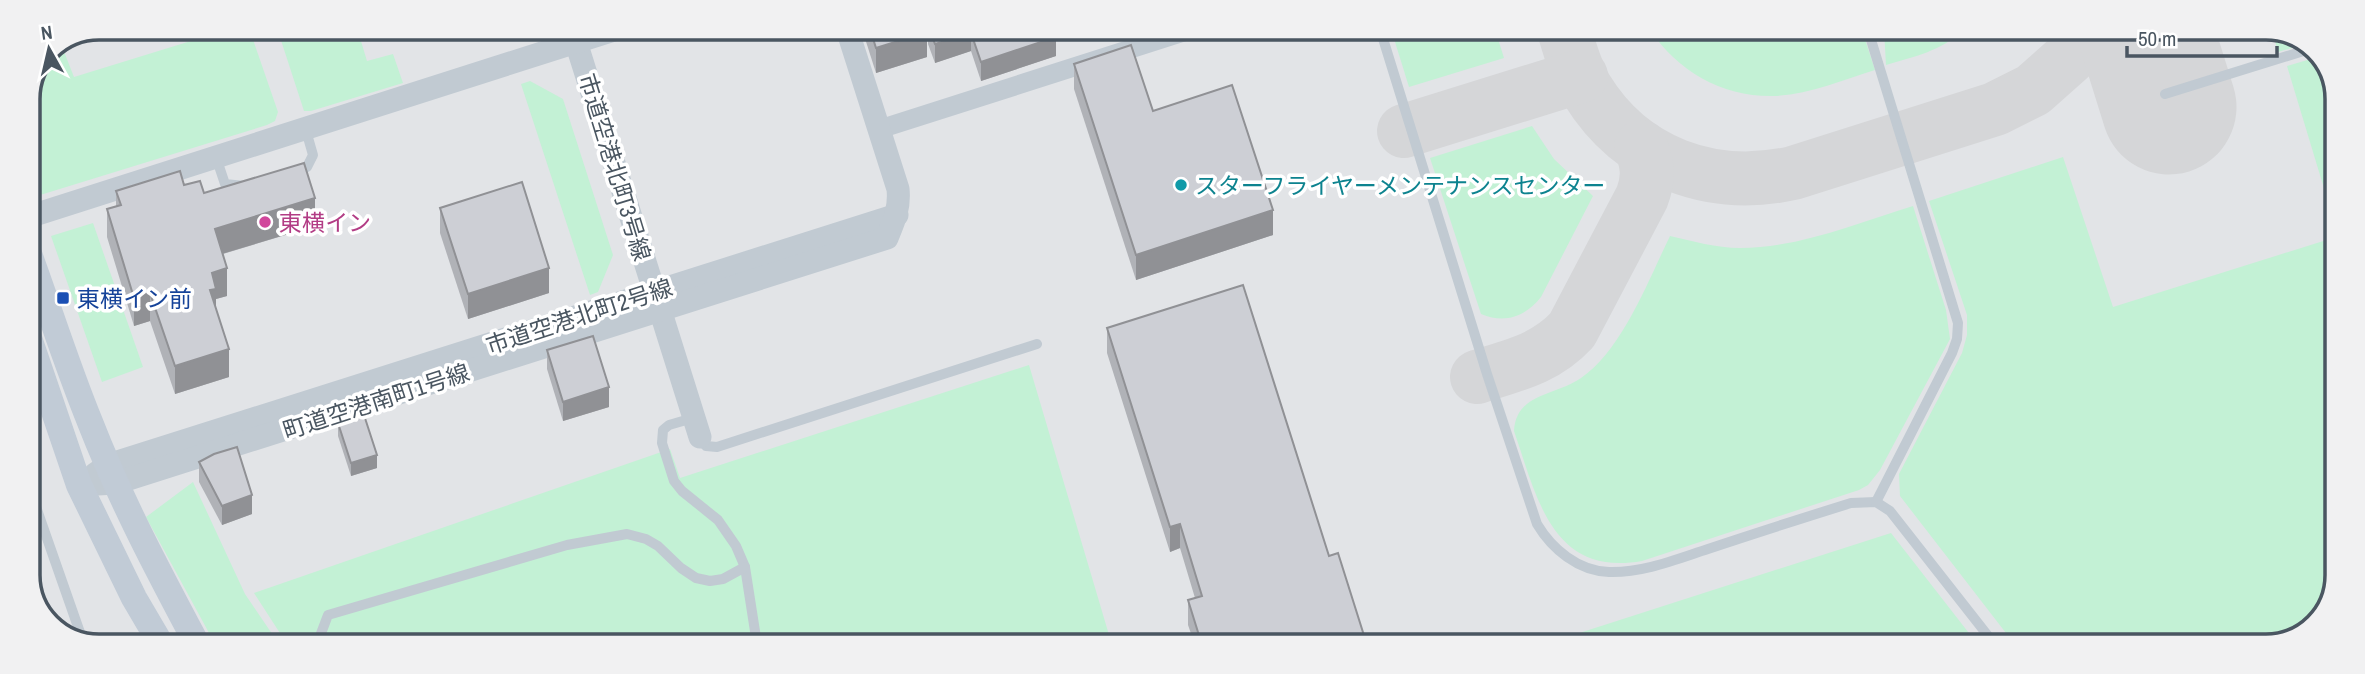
<svg xmlns="http://www.w3.org/2000/svg" width="2365" height="674" font-family="'Archivo Narrow','Noto Sans JP',sans-serif">
<rect width="100%" height="100%" fill="#f5f3f3"/>
<path fill="#e2e4e7" d="M 100,28 L 2284,30 L 2319,53 L 2337,95 L 2335,593 L 2309,631 L 2266,646 L 81,644 L 46,621 L 28,579 L 28,99 L 49,49 Z"/>
<g fill="#c3f1d5">
<path d="M 233,28 L 249,28 L 278,112 L 275,121 L 267,125 L 37,196 L 28,170 L 28,99 L 49,49 L 61,44 L 74,77 Z"/>
<path d="M 277,28 L 357,28 L 367,61 L 393,54 L 403,83 L 311,111 L 304,111 Z"/>
<path d="M 1391,29 L 1495,29 L 1504,58 L 1409,87 Z"/>
<path d="M 1650,30 L 1862,30 L 1875,70 C 1843,80 1808,95 1774,96 C 1722,97 1679,72 1650,30 Z"/>
<path d="M 1884,30 L 1963,30 C 1942,51 1913,57 1886,65 Z"/>
<path d="M 2272,30 L 2284,30 L 2305,44 L 2278,52 Z"/>
<path d="M 2321,56 L 2337,95 L 2336,228 L 2287,66 Z"/>
<path d="M 530,81 L 563,99 L 613,255 L 598,292 L 590,295 L 521,84 Z"/>
<path d="M 1532,126 L 1554,159 L 1593,196 L 1541,297 C 1525,317 1505,324 1481,314 L 1430,158 Z"/>
<path d="M 2063,157 L 2113,307 L 2336,237 L 2335,593 L 2309,631 L 2266,646 L 2016,646 L 1900,496 L 1899,474 L 1962,353 L 1967,335 L 1967,315 L 1929,201 Z"/>
<path d="M 1913,206 L 1946,310 L 1950,339 L 1880,470 L 1868,485 L 1859,490 L 1642,561 C 1552,577 1537,498 1514,431 C 1516,393 1555,396 1581,378 C 1622,350 1648,281 1670,236 C 1693,241 1716,248 1740,248 C 1799,248 1857,223 1913,206 Z"/>
<path d="M 93,223 L 143,367 L 102,382 L 51,236 Z"/>
<path d="M 1029,365 L 1112,645 L 287,644 L 254,593 L 670,449 L 680,478 Z"/>
<path d="M 193,482 L 245,594 L 279,644 L 215,644 L 146,517 Z"/>
<path d="M 1891,533 L 1979,646 L 1573,645 L 1570,636 Z"/>
</g>
<g fill="none" stroke-linecap="round" stroke-linejoin="round">
<g stroke="#d5d6d8" stroke-width="54">
<path d="M 1564,30 C 1570,49 1576,73 1587,90 C 1632,163 1712,191 1793,173 L 1995,109 L 2033,90 L 2069,58 L 2088,30"/>
<path d="M 1404,131 L 1581,76"/>
<path d="M 1477,377 C 1514,365 1545,359 1572,330 L 1642,197 C 1649,179 1648,165 1641,147"/>
</g>
<path stroke="#d5d6d8" stroke-width="135" d="M 2145,30 L 2169,107"/>
<g stroke="#c1cad2" stroke-width="10">
<path d="M 498,28 L 499,33 L 514,28"/>
<path d="M 1380,29 L 1487,374 L 1537,524 C 1552,549 1578,571 1609,572 C 1643,573 1677,559 1708,549 C 1756,533 1803,518 1851,503 L 1876,502 L 1890,511 L 1996,646"/>
<path d="M 1868,30 L 1958,323 L 1957,339 L 1952,353 L 1876,502"/>
<path d="M 2165,94 L 2313,48"/>
<path d="M 216,157 L 225,184 L 244,186"/>
<path d="M 295,171 L 307,167 L 313,155 L 305,127"/>
<path d="M 693,418 L 669,425 L 663,430 L 662,443 L 674,481 L 682,491 L 718,520 L 736,546 L 745,567 L 757,644"/>
<path d="M 700,438 L 706,446 L 717,447 L 1037,344"/>
<path d="M 28,484 L 84,644"/>
<path d="M 317,644 L 328,615 L 567,545 L 627,534 L 646,539 L 658,546 L 681,568 L 696,578 L 710,581 L 723,579 L 745,567"/>
</g>
<path stroke="#c1cad2" stroke-width="19" d="M 880,129 L 1193,29"/>
<g stroke="#c1cad2" stroke-width="23">
<path d="M 576,42 L 700,437"/>
<path d="M 28,217 L 617,29"/>
<path d="M 95,474 L 108,465 L 897,215"/>
<path d="M 79,485 L 116,483 L 887,238 C 894,221 900,208 898,189 L 847,29"/>
</g>
<g stroke="#c1cbd6" stroke-width="26">
<path d="M 28,251 C 49,308 67,366 90,422 C 120,499 158,571 197,644"/>
<path d="M 28,335 L 79,485 L 134,598 L 161,644"/>
</g>
</g>
<g fill="#b0b2b7">
<path d="M 862,29 L 926,29 L 927,57 L 876,73 Z"/>
<path d="M 928,29 L 1094,29 L 1056,41 L 1056,56 L 981,81 L 971,51 L 935,63 L 928,44 Z"/>
<path d="M 1074,64 L 1153,111 L 1273,235 L 1136,280 L 1074,89 Z"/>
<path d="M 184,185 L 204,193 L 315,226 L 223,254 L 227,296 L 216,299 L 216,310 L 229,377 L 175,394 L 150,321 L 134,326 L 107,237 L 107,209 L 116,207 L 116,191 Z"/>
<path d="M 440,208 L 549,293 L 468,319 L 440,233 Z"/>
<path d="M 1107,328 L 1329,556 L 1367,645 L 1195,645 L 1188,625 L 1188,600 L 1195,598 L 1180,548 L 1170,552 L 1107,353 Z"/>
<path d="M 547,350 L 609,407 L 563,421 L 547,369 Z"/>
<path d="M 338,423 L 377,468 L 351,476 L 338,436 Z"/>
<path d="M 199,462 L 252,514 L 222,525 L 199,482 Z"/>
</g>
<g fill="#909195">
<path d="M 1052,29 L 1094,29 L 1056,41 L 1056,56 L 981,81 L 981,62 Z"/>
<path d="M 927,32 L 927,57 L 876,73 L 876,48 Z"/>
<path d="M 971,33 L 971,51 L 935,63 L 935,44 Z"/>
<path d="M 315,198 L 315,226 L 215,256 L 215,229 Z"/>
<path d="M 1273,210 L 1273,235 L 1136,280 L 1136,255 Z"/>
<path d="M 227,268 L 227,296 L 216,299 L 216,317 L 210,290 L 212,273 Z"/>
<path d="M 549,268 L 549,293 L 468,319 L 468,294 Z"/>
<path d="M 150,293 L 150,321 L 134,326 L 134,298 Z"/>
<path d="M 229,349 L 229,377 L 175,394 L 175,366 Z"/>
<path d="M 609,387 L 609,407 L 563,421 L 563,402 Z"/>
<path d="M 377,455 L 377,468 L 351,476 L 351,463 Z"/>
<path d="M 252,495 L 252,514 L 222,525 L 222,506 Z"/>
<path d="M 1180,524 L 1180,548 L 1170,552 L 1170,527 Z"/>
</g>
<g fill="#cdcfd5" stroke="#909195" stroke-width="2">
<path d="M 870,29 L 926,29 L 927,32 L 876,48 Z"/>
<path d="M 929,29 L 1054,29 L 1056,37 L 981,62 L 971,33 L 935,44 Z"/>
<path d="M 1131,45 L 1153,111 L 1232,85 L 1273,210 L 1136,255 L 1074,64 Z"/>
<path d="M 304,163 L 315,198 L 215,229 L 227,268 L 212,273 L 216,289 L 210,290 L 229,349 L 175,366 L 150,293 L 134,298 L 107,209 L 121,205 L 116,191 L 180,171 L 184,185 L 200,181 L 204,193 Z"/>
<path d="M 522,182 L 549,268 L 468,294 L 440,208 Z"/>
<path d="M 1243,285 L 1329,556 L 1338,553 L 1367,645 L 1202,645 L 1188,600 L 1202,596 L 1180,524 L 1170,527 L 1107,328 Z"/>
<path d="M 593,336 L 609,387 L 563,402 L 547,350 Z"/>
<path d="M 364,415 L 377,455 L 351,463 L 338,423 Z"/>
<path d="M 237,447 L 252,495 L 222,506 L 199,462 L 214,454 Z"/>
</g>
<circle fill="#0f9aa8" stroke="#fff" stroke-width="2.5" cx="1181" cy="185" r="7"/>
<circle fill="#d1479c" stroke="#fff" stroke-width="2.5" cx="265" cy="222" r="7"/>
<rect fill="#1a4fb4" stroke="#fff" stroke-width="2.5" x="56" y="291" width="14" height="14" rx="3.5"/>
<g text-anchor="middle" dominant-baseline="central" stroke-width="7" stroke-linejoin="round" paint-order="stroke">
<g font-size="23" fill="#4a5661" stroke="#fff">
<text transform="translate(615 167) rotate(73)">市道空港北町3号線</text>
<text transform="translate(579 316) rotate(-18)">市道空港北町2号線</text>
<text transform="translate(376 401) rotate(-18)">町道空港南町1号線</text>
</g>
<g font-size="23" fill="#0d838f" stroke="#fff" text-anchor="start">
<text x="1195" y="185">スターフライヤーメンテナンスセンター</text>
</g>
<g font-size="23" fill="#b23c85" stroke="#fff" text-anchor="start">
<text x="279" y="222">東横イン</text>
</g>
<g font-size="23" fill="#164399" stroke="#fff" text-anchor="start">
<text x="77" y="298">東横イン前</text>
</g>
</g>
<path d="M0 0H2365V674H0ZM99 40H2266A59 59 0 0 1 2325 99V575A59 59 0 0 1 2266 634H99A59 59 0 0 1 40 575V99A59 59 0 0 1 99 40Z" fill="#f1f1f2" fill-rule="evenodd"/>
<path fill="none" stroke="#4a5661" stroke-width="3.5" d="M99 40H2266A59 59 0 0 1 2325 99V575A59 59 0 0 1 2266 634H99A59 59 0 0 1 40 575V99A59 59 0 0 1 99 40Z"/>
<g transform="translate(49 49) rotate(352)" stroke="#ffffff" stroke-width="5" paint-order="stroke">
<path d="M0-5L12 26L0 18L-12 26Z" fill="#4a5661"/>
<text y="-10" font-size="19" font-weight="bold" text-anchor="middle" fill="#4a5661">N</text>
</g>
<path d="M2127 46v10h150v-10" fill="none" stroke="#4a5661" stroke-width="3.5"/>
<text x="2138" y="46" font-size="21" fill="#4a5661" stroke="#ffffff" stroke-width="5" paint-order="stroke">50 m</text>
</svg>
